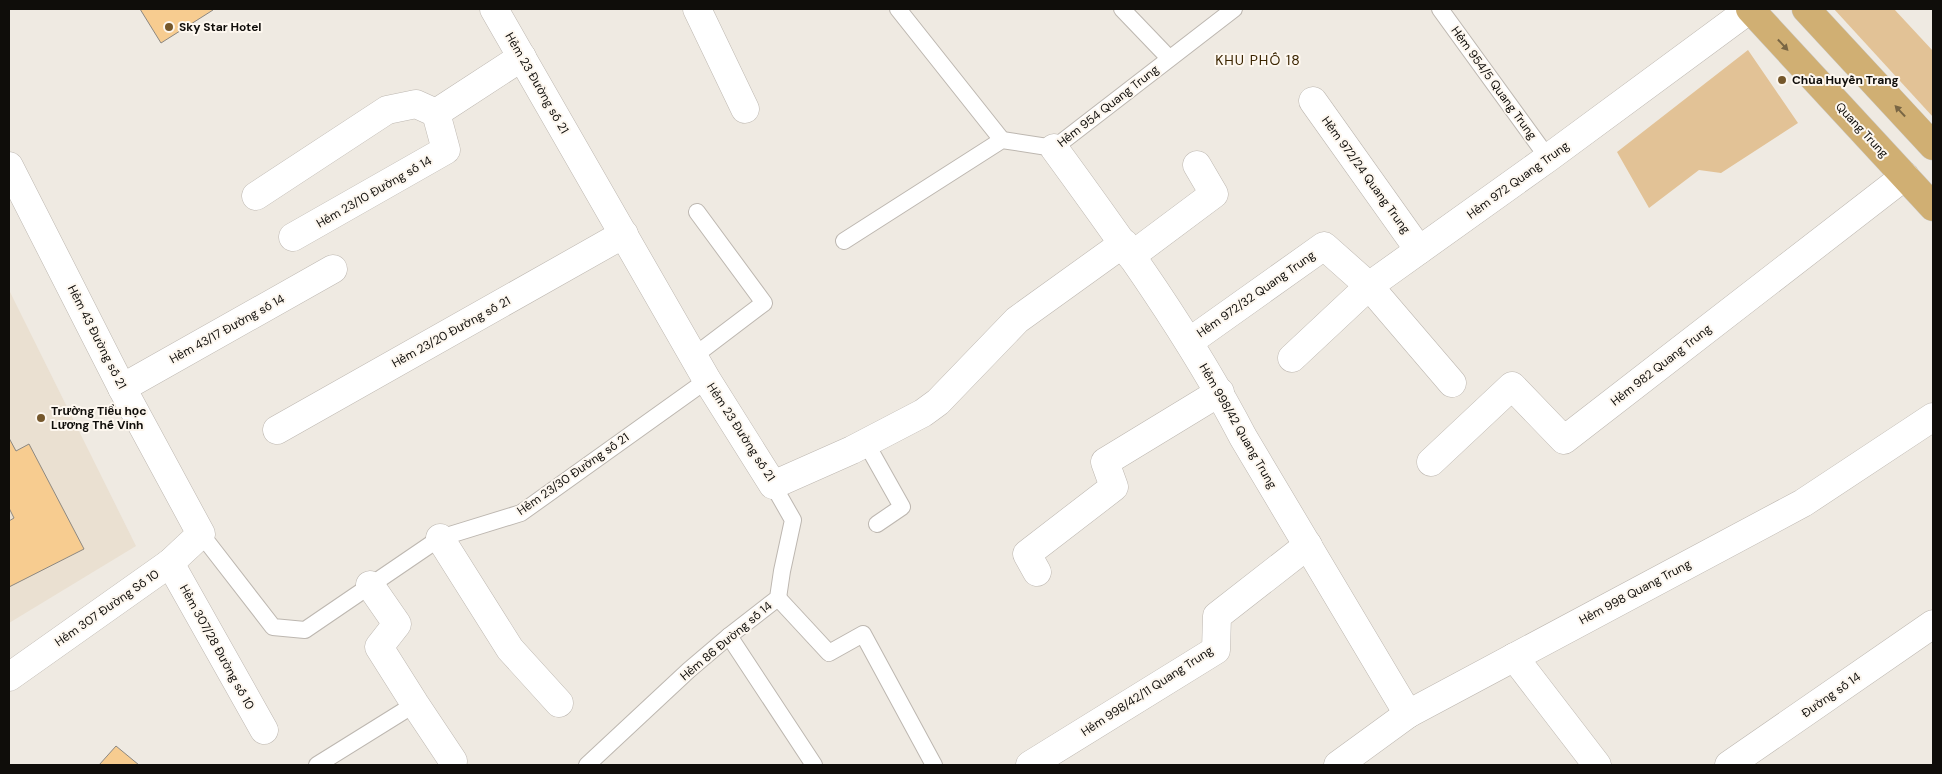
<svg xmlns="http://www.w3.org/2000/svg" width="1942" height="774" font-family="'DM Sans',sans-serif">
<rect width="100%" height="100%" fill="#efeae2"/>
<path fill="#eae0d1" d="M 9,290 L 136,546 L 9,623 Z"/>
<g fill="#e2c296">
<path d="M 1834,9 L 1894,9 L 1933,51 L 1933,117 Z"/>
<path d="M 1748,50 L 1798,123 L 1721,173 L 1699,170 L 1649,208 L 1617,152 Z"/>
</g>
<g fill="#f7cc90" stroke="#8d8881">
<path d="M 140,9 L 212,9 L 213,10 L 161,43 Z"/>
<path d="M 9,438 L 16,451 L 29,444 L 84,549 L 9,587 L 9,521 L 14,518 L 9,508 Z"/>
<path d="M 116,746 L 139,765 L 99,765 Z"/>
</g>
<g fill="none" stroke-linecap="round" stroke-linejoin="round">
<g stroke="#bdb7b0" stroke-width="18">
<g id="service">
<path d="M 898,9 L 1002,140"/>
<path d="M 1122,9 L 1169,58"/>
<path d="M 1440,9 L 1548,158"/>
<path d="M 844,241 L 1002,140 L 1054,148 L 1234,9"/>
<path d="M 694,356 L 764,303 L 697,212"/>
<path d="M 866,443 L 902,507 L 877,524"/>
<path d="M 201,534 L 273,627 L 305,630 L 440,538 L 521,513 L 707,380"/>
<path d="M 778,598 L 829,653 L 863,634 L 934,765"/>
<path d="M 729,636 L 814,765"/>
<path d="M 317,765 L 415,704"/>
<path d="M 587,765 L 689,670 L 729,636 L 778,598 L 782,571 L 793,520 L 773,485"/>
</g>
</g>
<g stroke="#bdb7b0" stroke-width="29">
<g id="minor">
<path d="M 494,9 L 707,380 L 773,485 L 852,450 L 923,413 L 938,402 L 1017,320 L 1124,243"/>
<path d="M 697,9 L 745,109"/>
<path d="M 1313,101 L 1419,250"/>
<path d="M 1054,148 C 1122,241 1190,335 1243,437 L 1408,714"/>
<path d="M 9,166 L 122,388 L 201,534 L 170,563 L 9,677"/>
<path d="M 256,196 L 387,110 L 416,104 L 436,113 L 522,57"/>
<path d="M 293,237 L 446,150 L 436,113"/>
<path d="M 1131,256 L 1214,194 L 1197,165"/>
<path d="M 1189,342 L 1324,246 L 1369,286 L 1452,383"/>
<path d="M 1292,358 L 1369,286 L 1548,158 L 1750,9"/>
<path d="M 122,388 L 333,269"/>
<path d="M 277,430 L 624,234"/>
<path d="M 1431,462 L 1512,386 L 1564,440 L 1905,176"/>
<path d="M 440,538 L 510,649 L 559,703"/>
<path d="M 170,563 L 264,730"/>
<path d="M 1037,572 L 1027,554 L 1114,487 L 1105,462 L 1220,392"/>
<path d="M 370,585 L 397,624 L 379,647 L 415,704 L 453,761"/>
<path d="M 1514,657 L 1597,765"/>
<path d="M 1030,765 L 1216,650 L 1217,616 L 1308,545"/>
<path d="M 1338,765 L 1408,714 L 1803,503 L 1933,417"/>
<path d="M 1729,765 L 1933,624"/>
</g>
</g>
<g stroke="#cacac9" stroke-width="29">
<g id="primary">
<path d="M 1750,9 L 1933,207"/>
<path d="M 1806,9 L 1933,146"/>
</g>
</g>
<use href="#service" stroke="#fff" stroke-width="16"/>
<use href="#minor" stroke="#fff" stroke-width="28"/>
<use href="#primary" stroke="#d0af73" stroke-width="28"/>
</g>
<defs><path id="oneway-solid" d="M-6-.8H1V-3.2L6.5 0L1 3.2V.8H-6Z" transform="scale(1.25)"/></defs>
<g fill="#796644">
<use href="#oneway-solid" transform="translate(1783 45) rotate(47)"/>
<use href="#oneway-solid" transform="translate(1900 111) rotate(-133)"/>
</g>
<g fill="#75572b" stroke="#fdf7ef" stroke-width="2">
<circle cx="169" cy="27" r="5"/>
<circle cx="1782" cy="80" r="5"/>
<circle cx="41" cy="418" r="5"/>
</g>
<g text-anchor="middle" dominant-baseline="central" stroke-width="4" stroke-linejoin="round" paint-order="stroke">
<g font-size="12" font-weight="bold" fill="#0f0d0a" stroke="#fdf7ef" text-anchor="start">
<text x="179" y="27">Sky Star Hotel</text>
<text x="1792" y="80">Chùa Huyền Trang</text>
<text x="51" y="411">Trường Tiểu học<tspan x="51" dy="14">Lương Thế Vinh</tspan></text>
</g>
<g font-size="12" fill="#0f0d0a" stroke="#fdf7ef">
<text transform="translate(537 83) rotate(60)">Hẻm 23 Đường số 21</text>
<text transform="translate(1494 83) rotate(54)">Hẻm 954/5 Quang Trung</text>
<text transform="translate(1108 106) rotate(-38)">Hẻm 954 Quang Trung</text>
<text transform="translate(1862 130) rotate(47)">Quang Trung</text>
<text transform="translate(1366 175) rotate(54)">Hẻm 972/24 Quang Trung</text>
<text transform="translate(1518 180) rotate(-36)">Hẻm 972 Quang Trung</text>
<text transform="translate(374 192) rotate(-30)">Hẻm 23/10 Đường số 14</text>
<text transform="translate(1256 294) rotate(-35)">Hẻm 972/32 Quang Trung</text>
<text transform="translate(227 329) rotate(-29)">Hẻm 43/17 Đường số 14</text>
<text transform="translate(451 332) rotate(-29)">Hẻm 23/20 Đường số 21</text>
<text transform="translate(97 337) rotate(63)">Hẻm 43 Đường số 21</text>
<text transform="translate(1661 365) rotate(-38)">Hẻm 982 Quang Trung</text>
<text transform="translate(1238 426) rotate(60)">Hẻm 998/42 Quang Trung</text>
<text transform="translate(741 432) rotate(57)">Hẻm 23 Đường số 21</text>
<text transform="translate(573 474) rotate(-35)">Hẻm 23/30 Đường số 21</text>
<text transform="translate(1635 592) rotate(-28)">Hẻm 998 Quang Trung</text>
<text transform="translate(107 608) rotate(-35)">Hẻm 307 Đường Số 10</text>
<text transform="translate(726 641) rotate(-40)">Hẻm 86 Đường số 14</text>
<text transform="translate(217 647) rotate(61)">Hẻm 307/28 Đường số 10</text>
<text transform="translate(1147 691) rotate(-33)">Hẻm 998/42/11 Quang Trung</text>
<text transform="translate(1831 695) rotate(-35)">Đường số 14</text>
</g>
<g font-size="14" letter-spacing="1" fill="#3b2500" stroke="#fdf7ef">
<text x="1258" y="60">KHU PHỐ 18</text>
</g>
</g>
<rect width="1942" height="774" fill="none" stroke="#0f0d0a" stroke-width="20"/>
</svg>
